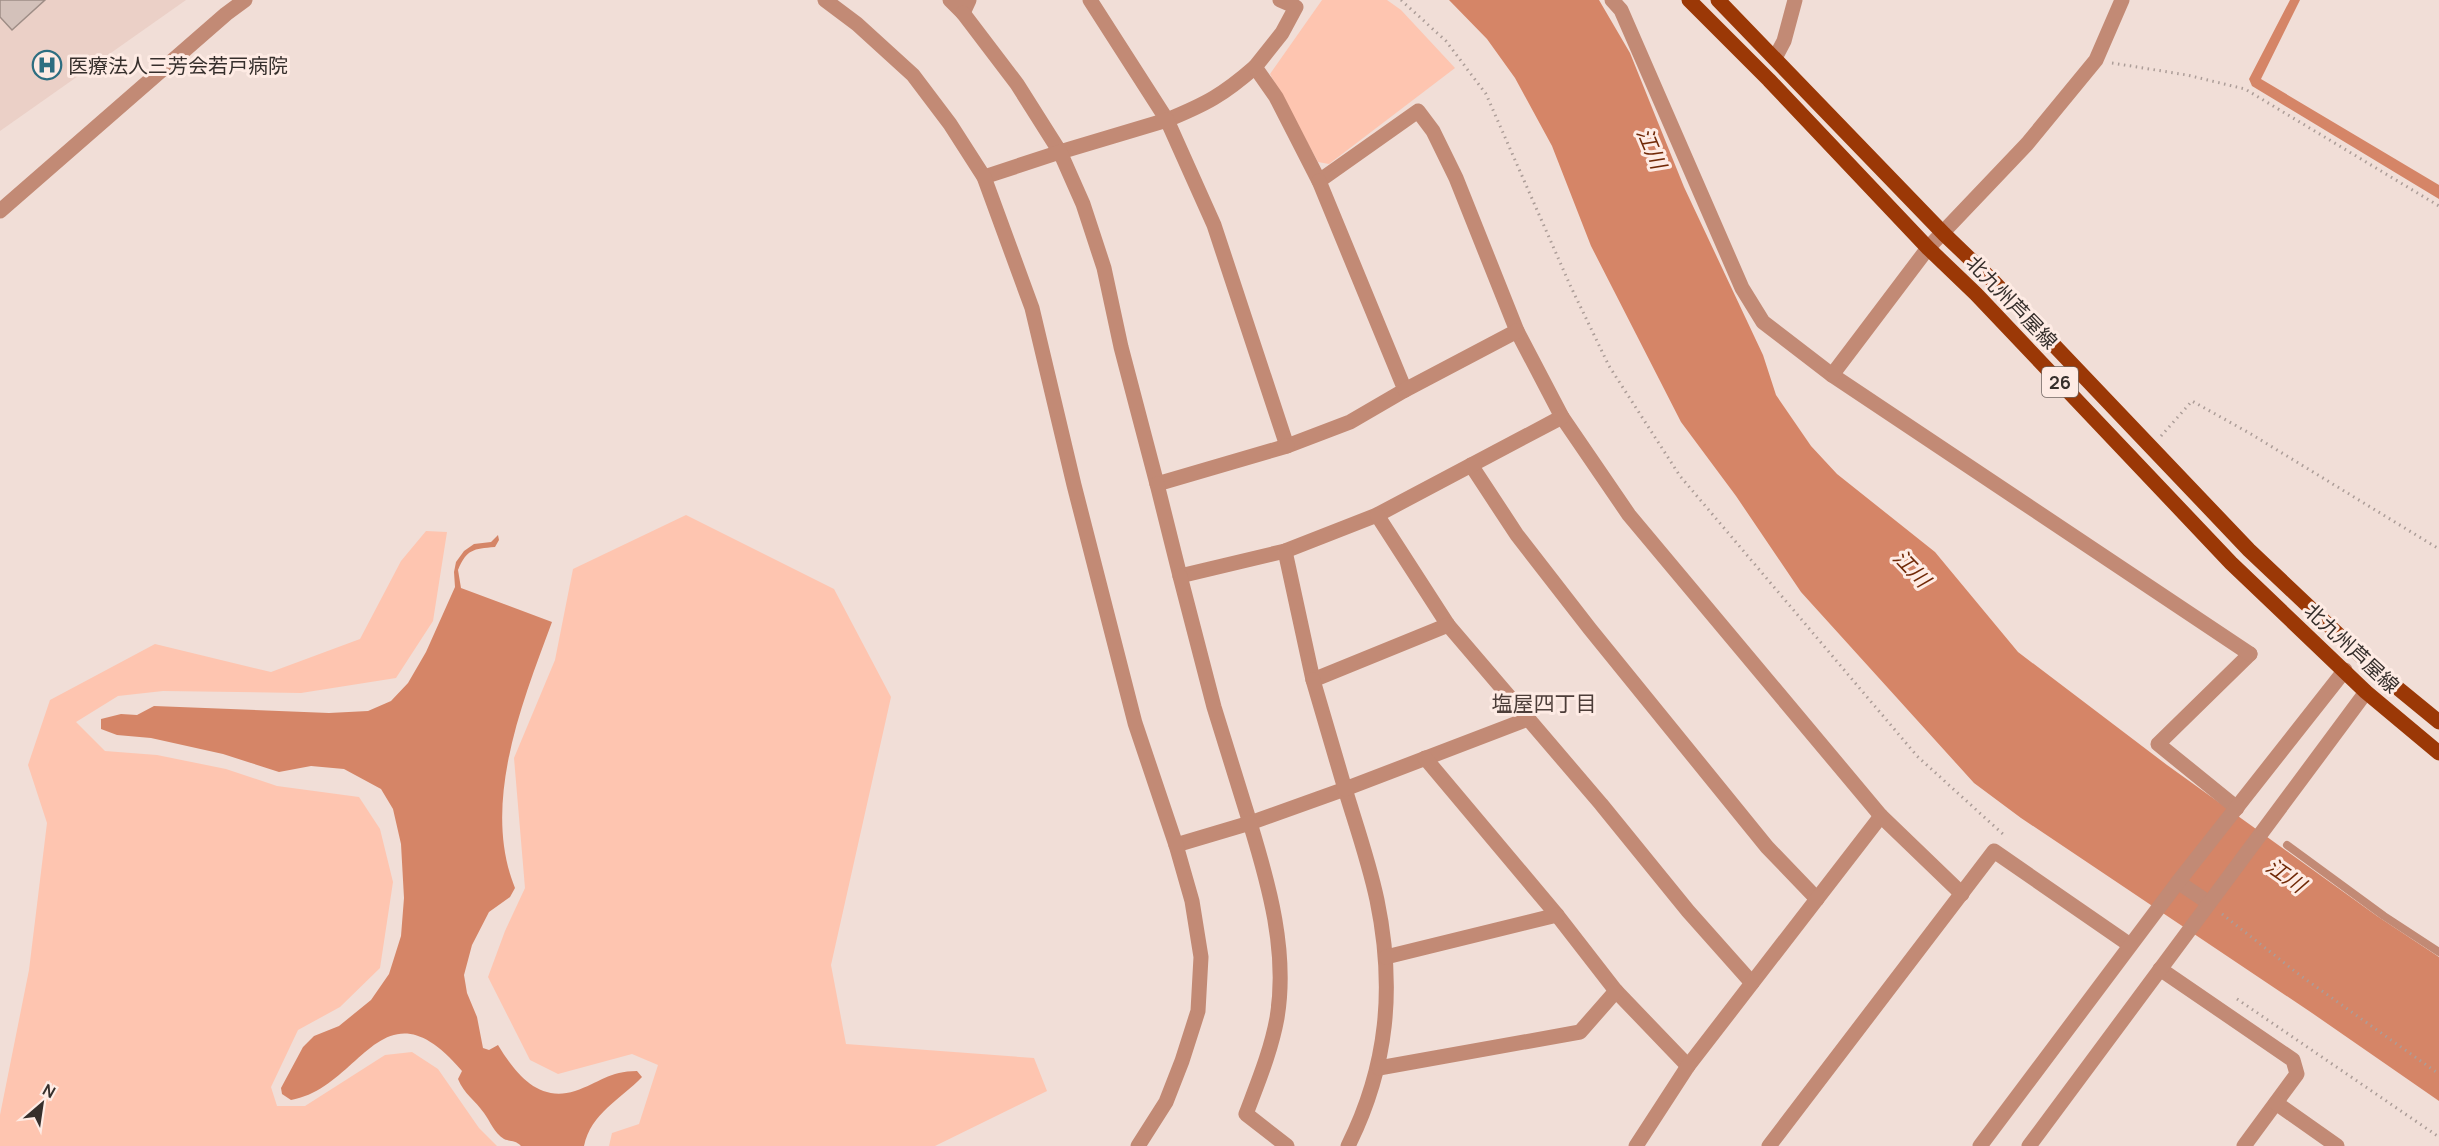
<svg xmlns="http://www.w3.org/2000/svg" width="2439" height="1146" font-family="Manrope,'Noto Sans JP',sans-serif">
<rect width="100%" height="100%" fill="#f1ded7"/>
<path fill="#ebd0c7" d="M 0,0 L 186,0 L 0,131 Z"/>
<g fill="#fec5b0">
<path d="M 1322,0 L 1387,0 L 1401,10 L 1455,68 L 1329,164 L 1318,162 L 1270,74 Z"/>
<path d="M 686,515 L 834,589 L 891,697 L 831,965 L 846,1044 L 1034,1058 L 1047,1091 L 935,1146 L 609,1146 L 612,1133 L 639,1124 L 658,1065 L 632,1054 L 558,1074 L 530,1060 L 488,977 L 505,931 L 525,888 L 514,758 L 555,660 L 573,569 Z"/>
<path d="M 426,531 L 447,532 L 433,621 L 396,678 L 301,693 L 163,691 L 118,696 L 76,722 L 105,751 L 157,755 L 226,769 L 277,786 L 359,797 L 380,829 L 393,882 L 380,968 L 340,1007 L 298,1030 L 271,1087 L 277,1106 L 305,1106 L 385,1055 L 412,1052 L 438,1069 L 479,1128 L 497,1146 L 0,1146 L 0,1115 L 29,970 L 47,823 L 28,765 L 50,700 L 155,644 L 271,672 L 360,639 L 401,561 Z"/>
</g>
<g fill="#d58567">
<path d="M 1449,0 L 1599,0 L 1630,53 L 1684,187 L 1763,355 L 1776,395 L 1811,446 L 1837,474 L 1935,552 L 2018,652 L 2167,765 L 2377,916 L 2439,957 L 2439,1101 L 2312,1013 L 2021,818 L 1974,783 L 1801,592 L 1736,496 L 1681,422 L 1591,246 L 1552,146 L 1515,78 L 1487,39 Z"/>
<path d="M 2290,0 L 2300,0 L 2261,79 L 2439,185 L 2439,199 L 2252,86 L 2249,79 Z"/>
<path d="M 498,535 L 499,540 L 495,547 C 473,549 467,549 458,570 L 461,588 L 552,622 C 522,703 481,804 515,888 L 510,897 L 489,912 L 472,945 L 464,975 L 467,993 L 477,1017 L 483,1048 L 489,1050 L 498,1045 C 515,1073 538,1103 575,1091 C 599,1083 609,1071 637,1071 L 642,1077 C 620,1100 591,1113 584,1146 L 521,1146 C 515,1140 511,1142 504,1139 C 494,1133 490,1121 484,1113 C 475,1100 464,1094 458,1079 L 462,1071 C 382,977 362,1088 291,1100 L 282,1094 L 281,1088 L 303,1047 L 314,1036 L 339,1026 L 371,1000 L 389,974 L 401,936 L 404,898 L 401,844 L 393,809 L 381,789 L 344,769 L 311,766 L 279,772 L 223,754 L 151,738 L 117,735 L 101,729 L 101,719 L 121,714 L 137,715 L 154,706 L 329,713 L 368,711 L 391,701 L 408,683 L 426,652 L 455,587 L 454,572 L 456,562 L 464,551 L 474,544 L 491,542 Z"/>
</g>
<path fill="#d3c1ba" stroke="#9e8d86" stroke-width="1.5" d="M 0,0 L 45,0 L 12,30 L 0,17 Z"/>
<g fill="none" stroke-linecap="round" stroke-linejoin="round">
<g stroke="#ac9d98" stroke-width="3" stroke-dasharray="1.5 4.5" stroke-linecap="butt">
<path d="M 1401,0 L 1446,41 L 1486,94 L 1570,285 L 1609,366 L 1680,476 L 1917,756 L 2005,836"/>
<path d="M 2112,63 L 2187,75 L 2245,89 L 2439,206"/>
<path d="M 2161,436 L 2192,401 L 2251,434 L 2439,549"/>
<path d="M 2222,914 L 2301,976 L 2439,1074"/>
<path d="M 2237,999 L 2439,1137"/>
</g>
<path stroke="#c28a75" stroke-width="8" d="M 2287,845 L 2384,916 L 2439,952"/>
<g stroke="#c28a75" stroke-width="15">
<path d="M 950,0 L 963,13 L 969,0"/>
<path d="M 1090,0 L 1167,120 C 1206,104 1223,95 1255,67"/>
<path d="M 1280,0 L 1296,7 L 1282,33 L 1255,67 L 1276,97 L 1319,181 L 1418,111 L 1433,131 L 1456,178 L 1517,331 L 1562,417 L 1629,515 L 1881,816"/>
<path d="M 963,13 L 1017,84 L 1060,152 L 1167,120 L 1214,225 L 1287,446 L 1350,422 L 1405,390 L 1319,181"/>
<path d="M 1775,58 L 1784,41 L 1795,0"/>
<path d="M 984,177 L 1060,152 L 1083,204 L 1104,268 L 1121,347 L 1157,484 L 1287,446"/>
<path d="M 1405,390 L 1517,331"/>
<path d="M 1471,465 L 1517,535 L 1590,629 L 1767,847 L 1817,899"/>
<path d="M 1157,484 L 1180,576 L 1285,551 L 1377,515 L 1562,417"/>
<path d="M 1377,515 L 1448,625 L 1601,804 L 1688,911 L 1752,983"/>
<path d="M 1285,551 L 1313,680 L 1448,625"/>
<path d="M 1180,576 L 1214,707 L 1250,823 L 1345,789 C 1356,825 1369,862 1377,900 C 1395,987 1388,1066 1348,1146"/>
<path d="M 1313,680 L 1345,789 L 1528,719"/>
<path d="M 1425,758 L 1557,915 L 1616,991 L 1688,1066"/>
<path d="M 2237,808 L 2158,744 L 2250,654"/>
<path d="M 1176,845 L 1250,823 C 1269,885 1288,952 1277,1018 C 1271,1051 1258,1082 1246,1114 L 1287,1146"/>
<path d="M 2178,882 L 2209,903"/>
<path d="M 1386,957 L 1557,915"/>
<path d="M 2160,969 L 2293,1060 L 2297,1074 L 2244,1146"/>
<path d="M 1379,1068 L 1580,1032 L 1616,991"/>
<path d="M 2276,1103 L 2337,1146"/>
<path d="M 1636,1146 L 1688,1066 L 1881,816 L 1962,894"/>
<path d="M 1769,1146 L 1994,851 L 2130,945"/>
</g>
<g stroke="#c28a75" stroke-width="15">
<path d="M 825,0 L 857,24 L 913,75 L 950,124 L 984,177 L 1032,308 L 1074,485 L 1135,723 L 1176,845 L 1192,901 L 1201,957 L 1198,1011 L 1182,1061 L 1166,1102 L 1138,1146"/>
<path d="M 1612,0 L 1621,10 L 1742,288 L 1763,322 L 1832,375 L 2250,654"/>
<path d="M 0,211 L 226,14 L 245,0"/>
<path d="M 1832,375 L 1928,248 L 2027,144 L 2096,60 L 2122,0"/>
<path d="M 1980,1146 L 2178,882 L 2345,670"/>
<path d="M 2029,1146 L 2366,692"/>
</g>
<g stroke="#9b3806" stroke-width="15">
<path d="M 1689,0 L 1769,80 L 1928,248 L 1976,294 L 2231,563 L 2366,692 L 2439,753"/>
<path d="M 1718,0 L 1944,234 L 1992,280 L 2249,550 L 2378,672 L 2439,722"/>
</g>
</g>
<defs>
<g id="hospital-ring" transform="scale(1.5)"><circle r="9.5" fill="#feebe4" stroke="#2d6e81" stroke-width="1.5"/><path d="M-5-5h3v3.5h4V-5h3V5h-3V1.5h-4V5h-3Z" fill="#2d6e81"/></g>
</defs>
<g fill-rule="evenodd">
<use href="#hospital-ring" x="47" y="65"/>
</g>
<g text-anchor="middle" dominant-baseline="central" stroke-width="6" stroke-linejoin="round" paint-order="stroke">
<rect fill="#feebe4" stroke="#726763" stroke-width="1.5" x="2042" y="367" width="36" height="30" rx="4.5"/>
<g font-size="18" font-weight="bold" fill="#362f2c">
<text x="2060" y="382">26</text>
</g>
<g font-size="20" fill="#362f2c" stroke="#feebe4" text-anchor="start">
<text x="68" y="65">医療法人三芳会若戸病院</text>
</g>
<g font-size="20" fill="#362f2c" stroke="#feebe4">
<text transform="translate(2012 302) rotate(46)">北九州芦屋線</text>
<text transform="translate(2352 648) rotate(43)">北九州芦屋線</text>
</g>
<g font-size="21" font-style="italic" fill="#712907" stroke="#feebe4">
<text transform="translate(1652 148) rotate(67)">江川</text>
<text transform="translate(1912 568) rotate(46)">江川</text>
<text transform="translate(2286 875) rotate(35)">江川</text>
</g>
<g font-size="21" fill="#4c3d38" stroke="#feebe4">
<text x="1544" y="703">塩屋四丁目</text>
</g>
</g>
<g transform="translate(42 1104) rotate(29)" stroke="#feebe4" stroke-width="4.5" paint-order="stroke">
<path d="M0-4.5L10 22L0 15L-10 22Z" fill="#362f2c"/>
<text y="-9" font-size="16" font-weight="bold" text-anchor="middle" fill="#362f2c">N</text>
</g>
</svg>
